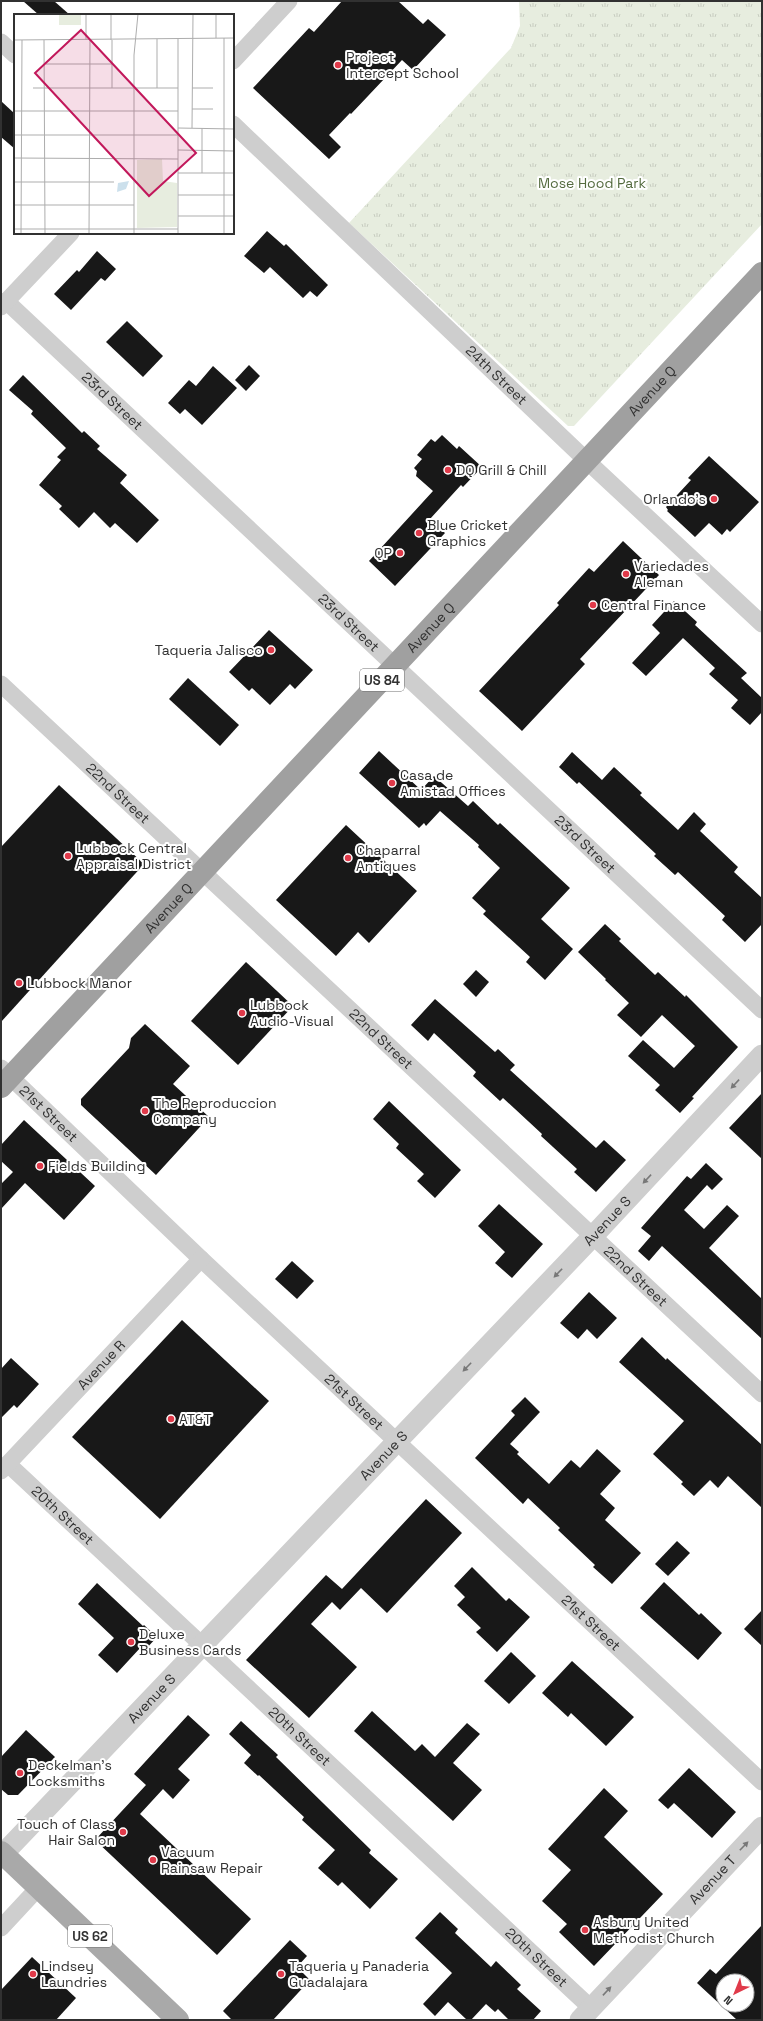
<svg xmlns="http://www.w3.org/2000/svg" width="763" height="2021" font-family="'Space Grotesk',sans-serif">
<defs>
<pattern id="park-tufts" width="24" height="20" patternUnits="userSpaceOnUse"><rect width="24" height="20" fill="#e7eddf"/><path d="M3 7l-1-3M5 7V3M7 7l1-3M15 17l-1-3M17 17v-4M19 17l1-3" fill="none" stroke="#c7ccc0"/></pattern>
</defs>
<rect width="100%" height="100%" fill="#fff"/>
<path fill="url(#park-tufts)" d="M 519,1 L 762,1 L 762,224 L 574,426 L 568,426 L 349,223 L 511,48 L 520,26 Z"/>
<g fill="#181818" fill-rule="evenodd">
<path d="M 23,1 L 54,1 L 70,15 L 39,15 Z"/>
<path d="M 342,1 L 398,1 L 423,24 L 428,19 L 446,35 L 413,70 L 402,60 L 351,114 L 350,113 L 329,135 L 341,147 L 329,159 L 253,88 L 309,28 L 314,32 Z"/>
<path d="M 1,101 L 15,114 L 15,149 L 1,137 Z"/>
<path d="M 267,231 L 284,246 L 286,244 L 328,285 L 317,297 L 310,291 L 303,298 L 270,267 L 264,273 L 244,256 Z"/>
<path d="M 97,251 L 116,269 L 105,281 L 101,278 L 71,310 L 54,294 L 77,270 L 79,272 Z"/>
<path d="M 127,321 L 163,356 L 143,377 L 106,342 Z"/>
<path d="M 249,365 L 260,376 L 246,391 L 235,380 Z"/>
<path d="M 213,366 L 237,388 L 202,425 L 185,409 L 180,414 L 168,403 L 189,380 L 196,386 Z"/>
<path d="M 23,375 L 82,433 L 84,431 L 100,446 L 97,449 L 127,475 L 120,483 L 159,520 L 137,543 L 115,523 L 110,528 L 94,512 L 79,528 L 59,509 L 62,506 L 39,485 L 61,460 L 57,457 L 66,448 L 31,414 L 33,411 L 9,390 Z"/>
<path d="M 442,435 L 457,449 L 459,446 L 482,467 L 463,487 L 461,485 L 430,519 L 445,533 L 395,586 L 369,561 L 433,491 L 416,476 L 417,471 L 414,468 L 422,459 L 417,455 L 431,439 L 435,442 Z"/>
<path d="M 709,456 L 759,502 L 730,532 L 727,529 L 722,535 L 709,523 L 695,537 L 667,511 L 668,510 L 666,507 L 691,480 L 688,478 Z"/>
<path d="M 623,541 L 659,575 L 580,659 L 585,664 L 522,731 L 479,691 L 559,605 L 557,603 L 589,568 L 594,572 Z"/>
<path d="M 674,601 L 697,622 L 695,625 L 747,673 L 741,678 L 762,698 L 762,712 L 750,725 L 731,708 L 738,700 L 709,674 L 715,668 L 683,638 L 646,676 L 632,663 L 660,633 L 652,625 Z"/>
<path d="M 269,630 L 313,670 L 295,689 L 290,684 L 270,705 L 252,688 L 249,691 L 229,672 Z"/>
<path d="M 188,678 L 239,725 L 220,746 L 169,699 Z"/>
<path d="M 379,751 L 421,790 L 434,776 L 468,806 L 473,801 L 498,825 L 500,823 L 570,888 L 541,919 L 573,949 L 545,980 L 526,962 L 530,957 L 483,914 L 486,911 L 472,898 L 500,868 L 478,847 L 479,845 L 440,811 L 426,826 L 424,823 L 419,828 L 359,773 Z"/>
<path d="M 572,752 L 602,780 L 614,767 L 642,793 L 640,795 L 678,830 L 694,812 L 706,824 L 700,831 L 738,867 L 734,872 L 762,898 L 762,924 L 745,942 L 722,920 L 725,916 L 678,872 L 675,875 L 654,856 L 656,854 L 579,782 L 577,784 L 559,767 Z"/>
<path d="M 59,785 L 144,864 L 1,1022 L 1,847 Z"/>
<path d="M 346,825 L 417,891 L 369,943 L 358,932 L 336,956 L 276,900 Z"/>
<path d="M 605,924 L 621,939 L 619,941 L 655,975 L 658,972 L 685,997 L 686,995 L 738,1047 L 692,1097 L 694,1098 L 680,1113 L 655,1090 L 660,1085 L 628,1056 L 643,1040 L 674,1068 L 695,1046 L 662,1015 L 641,1037 L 617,1015 L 629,1003 L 605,980 L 606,979 L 578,952 Z"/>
<path d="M 246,962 L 293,1006 L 238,1065 L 191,1021 Z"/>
<path d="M 476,970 L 489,982 L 476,997 L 463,984 Z"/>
<path d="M 435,999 L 495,1052 L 498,1049 L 515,1065 L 510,1070 L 596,1148 L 604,1140 L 626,1160 L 596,1192 L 574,1172 L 577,1169 L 541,1136 L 542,1134 L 503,1098 L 500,1101 L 473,1076 L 476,1072 L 434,1033 L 428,1041 L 411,1025 Z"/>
<path d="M 145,1024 L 190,1066 L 173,1084 L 209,1117 L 156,1175 L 81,1105 L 81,1099 L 129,1048 L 131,1038 Z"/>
<path d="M 762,1093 L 762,1159 L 729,1128 Z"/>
<path d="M 389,1101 L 461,1170 L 435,1198 L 417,1181 L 424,1174 L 396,1148 L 399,1144 L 373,1119 Z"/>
<path d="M 24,1120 L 95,1186 L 64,1220 L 25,1183 L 1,1209 L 1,1184 L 13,1172 L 1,1161 L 1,1145 Z"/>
<path d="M 706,1163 L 723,1179 L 712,1190 L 707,1185 L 684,1210 L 704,1229 L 727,1205 L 739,1216 L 709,1248 L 762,1299 L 762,1339 L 662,1246 L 649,1261 L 638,1251 L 651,1236 L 641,1228 L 687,1176 L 691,1179 Z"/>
<path d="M 499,1204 L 543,1244 L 512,1278 L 495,1263 L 505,1252 L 478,1226 Z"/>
<path d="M 292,1261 L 314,1281 L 297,1299 L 275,1279 Z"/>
<path d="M 589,1292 L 617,1318 L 597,1339 L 587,1329 L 578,1339 L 560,1323 Z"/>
<path d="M 182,1320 L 269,1401 L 160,1519 L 72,1437 Z"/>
<path d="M 642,1337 L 666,1360 L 667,1358 L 762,1445 L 762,1508 L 728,1476 L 718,1488 L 710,1480 L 694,1496 L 681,1484 L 683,1482 L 653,1454 L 684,1421 L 619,1362 Z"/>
<path d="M 11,1358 L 39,1384 L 17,1408 L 14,1405 L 1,1418 L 1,1369 Z"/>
<path d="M 525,1397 L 540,1412 L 510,1444 L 519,1452 L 517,1454 L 549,1484 L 571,1460 L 580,1468 L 597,1449 L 621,1471 L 600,1494 L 615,1508 L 605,1520 L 641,1553 L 612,1584 L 593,1567 L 595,1565 L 558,1530 L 560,1528 L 528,1498 L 523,1504 L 475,1458 L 515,1415 L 511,1411 Z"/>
<path d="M 426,1499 L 462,1533 L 387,1613 L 361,1588 L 340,1610 L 332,1602 L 311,1624 L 357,1667 L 309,1718 L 246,1660 L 326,1575 L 342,1589 Z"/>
<path d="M 677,1541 L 690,1553 L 668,1576 L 655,1564 Z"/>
<path d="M 472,1567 L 506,1601 L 509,1598 L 530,1617 L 497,1652 L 476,1632 L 481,1628 L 457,1605 L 465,1597 L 454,1586 Z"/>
<path d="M 664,1582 L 699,1615 L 701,1613 L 722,1633 L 698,1660 L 640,1608 Z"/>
<path d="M 97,1583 L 143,1626 L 144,1625 L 157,1637 L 145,1650 L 141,1647 L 117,1673 L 98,1655 L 114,1638 L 78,1604 Z"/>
<path d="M 762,1610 L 762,1646 L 744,1629 Z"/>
<path d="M 511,1652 L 536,1676 L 509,1704 L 484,1681 Z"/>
<path d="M 572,1661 L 634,1717 L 606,1746 L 571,1713 L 568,1717 L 542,1693 Z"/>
<path d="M 372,1711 L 415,1751 L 422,1744 L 435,1757 L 467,1723 L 480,1734 L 453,1763 L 482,1790 L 453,1821 L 354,1731 Z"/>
<path d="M 188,1715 L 210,1735 L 178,1769 L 190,1780 L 173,1799 L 163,1789 L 140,1814 L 251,1919 L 217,1955 L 95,1840 L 146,1785 L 134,1774 Z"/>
<path d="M 241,1721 L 278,1755 L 276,1757 L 371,1850 L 369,1853 L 398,1879 L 370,1909 L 342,1882 L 338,1886 L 318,1868 L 335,1850 L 302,1820 L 304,1817 L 259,1775 L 258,1776 L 244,1763 L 251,1755 L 229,1734 Z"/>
<path d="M 26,1730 L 55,1757 L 18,1795 L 8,1795 L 1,1789 L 1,1757 Z"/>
<path d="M 689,1768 L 736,1812 L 712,1838 L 674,1803 L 668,1809 L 658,1800 Z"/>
<path d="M 604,1788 L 628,1811 L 604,1837 L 663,1894 L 594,1966 L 559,1932 L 567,1924 L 542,1901 L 571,1870 L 548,1849 Z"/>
<path d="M 440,1912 L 458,1929 L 455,1933 L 491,1967 L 496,1961 L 521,1985 L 517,1989 L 541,2011 L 533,2020 L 509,2020 L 498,2009 L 495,2012 L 486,2004 L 471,2020 L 467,2020 L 448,2002 L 435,2016 L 423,2004 L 452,1973 L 415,1938 Z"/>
<path d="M 762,1925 L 762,2020 L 737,2020 L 697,1983 L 710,1969 L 716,1974 ZM 723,1981 L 747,1981 L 747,2005 L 723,2005 Z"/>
<path d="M 290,1940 L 307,1956 L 297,1967 L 310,1980 L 273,2020 L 232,2020 L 223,2011 Z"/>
<path d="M 32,1957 L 76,1998 L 56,2020 L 1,2020 L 1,1990 Z"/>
</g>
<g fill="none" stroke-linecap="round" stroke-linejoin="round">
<g stroke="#cecece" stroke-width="17">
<path d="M 1,42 L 15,55"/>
<path d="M 233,61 L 289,1"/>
<path id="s1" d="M 233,124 L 587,461 L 762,624"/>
<path id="s2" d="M 6,301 L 762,1010"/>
<path d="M 1,307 L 71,233"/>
<path id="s3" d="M 1,684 L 762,1394"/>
<path id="s4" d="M 1,1068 L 201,1259 L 762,1782"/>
<path id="s5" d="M 8,1464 L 591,2008"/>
<path id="s6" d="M 1,1471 L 201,1259"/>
<path d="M 1,1928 L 39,1887"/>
</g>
<g stroke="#cecece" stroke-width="21">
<path id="s7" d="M 3,1854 L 593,1236 L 762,1055"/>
<path id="s8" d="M 580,2020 L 762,1827"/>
</g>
<path stroke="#a9a9a9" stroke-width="22" d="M 1,1852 L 178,2020"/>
<path stroke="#a0a0a0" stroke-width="22" id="s9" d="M 1,1087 L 762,273"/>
</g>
<defs><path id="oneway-solid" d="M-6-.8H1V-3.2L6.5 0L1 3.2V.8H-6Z"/></defs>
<g fill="#787878">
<use href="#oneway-solid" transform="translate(735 1084) rotate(133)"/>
<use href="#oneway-solid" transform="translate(647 1179) rotate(133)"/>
<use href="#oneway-solid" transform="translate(558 1273) rotate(134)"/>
<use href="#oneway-solid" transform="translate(467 1367) rotate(134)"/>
<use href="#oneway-solid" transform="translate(744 1846) rotate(-46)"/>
<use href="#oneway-solid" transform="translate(607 1991) rotate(-47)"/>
</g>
<g fill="#e03a4a" stroke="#fff" stroke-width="1.5">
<circle cx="338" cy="65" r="4"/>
<circle cx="448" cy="470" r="4"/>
<circle cx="714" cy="499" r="4"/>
<circle cx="419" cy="533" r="4"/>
<circle cx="400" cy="553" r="4"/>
<circle cx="626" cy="574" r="4"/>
<circle cx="593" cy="605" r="4"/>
<circle cx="271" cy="650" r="4"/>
<circle cx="392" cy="783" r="4"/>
<circle cx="68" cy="856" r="4"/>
<circle cx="348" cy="858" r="4"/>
<circle cx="19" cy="983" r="4"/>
<circle cx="242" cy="1013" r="4"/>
<circle cx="145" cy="1111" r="4"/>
<circle cx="40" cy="1166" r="4"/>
<circle cx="171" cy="1419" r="4"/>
<circle cx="131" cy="1642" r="4"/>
<circle cx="20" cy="1773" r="4"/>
<circle cx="123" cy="1832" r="4"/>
<circle cx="153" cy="1860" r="4"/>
<circle cx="585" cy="1930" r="4"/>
<circle cx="33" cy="1974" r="4"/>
<circle cx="281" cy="1974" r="4"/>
</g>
<g text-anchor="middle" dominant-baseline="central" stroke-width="4" stroke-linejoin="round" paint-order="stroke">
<g fill="#fff" stroke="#6f6f6f" stroke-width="1">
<rect x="360" y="669" width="44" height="22" rx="3"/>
<rect x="68" y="1925" width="44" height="22" rx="3"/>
</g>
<g font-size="13" font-weight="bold" fill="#313131">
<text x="382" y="680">US 84</text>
<text x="90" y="1936">US 62</text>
</g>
<g font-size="14" fill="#313131" stroke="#fff" text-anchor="start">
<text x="346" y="57">Project<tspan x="346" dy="16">Intercept School</tspan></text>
<text x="456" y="470">DQ Grill &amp; Chill</text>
<text x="706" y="499" text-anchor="end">Orlando's</text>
<text x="427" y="525">Blue Cricket<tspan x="427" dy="16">Graphics</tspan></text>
<text x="392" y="553" text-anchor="end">QP</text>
<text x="634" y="566">Variedades<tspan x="634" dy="16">Aleman</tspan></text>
<text x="601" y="605">Central Finance</text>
<text x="263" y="650" text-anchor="end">Taqueria Jalisco</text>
<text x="400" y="775">Casa de<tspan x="400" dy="16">Amistad Offices</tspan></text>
<text x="76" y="848">Lubbock Central<tspan x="76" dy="16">Appraisal District</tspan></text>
<text x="356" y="850">Chaparral<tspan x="356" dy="16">Antiques</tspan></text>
<text x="27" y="983">Lubbock Manor</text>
<text x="250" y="1005">Lubbock<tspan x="250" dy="16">Audio-Visual</tspan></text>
<text x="153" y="1103">The Reproduccion<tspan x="153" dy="16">Company</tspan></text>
<text x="48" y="1166">Fields Building</text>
<text x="179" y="1419">AT&amp;T</text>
<text x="139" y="1634">Deluxe<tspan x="139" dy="16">Business Cards</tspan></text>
<text x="28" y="1765">Deckelman's<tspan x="28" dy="16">Locksmiths</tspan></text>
<text x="115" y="1824" text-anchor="end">Touch of Class<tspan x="115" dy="16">Hair Salon</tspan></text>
<text x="161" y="1852">Vacuum<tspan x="161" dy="16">Rainsaw Repair</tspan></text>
<text x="593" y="1922">Asbury United<tspan x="593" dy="16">Methodist Church</tspan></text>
<text x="41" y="1966">Lindsey<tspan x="41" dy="16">Laundries</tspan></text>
<text x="289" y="1966">Taqueria y Panaderia<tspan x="289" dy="16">Guadalajara</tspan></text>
</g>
<g font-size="14" fill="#546b3f" stroke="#fff">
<text x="592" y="183">Mose Hood Park</text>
</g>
<g font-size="14" fill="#313131" stroke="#fff">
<text stroke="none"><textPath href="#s1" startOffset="364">24th Street</textPath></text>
<text stroke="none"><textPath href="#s9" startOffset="953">Avenue Q</textPath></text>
<text stroke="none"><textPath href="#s2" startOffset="146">23rd Street</textPath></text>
<text stroke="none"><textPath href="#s2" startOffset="470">23rd Street</textPath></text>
<text stroke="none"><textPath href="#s9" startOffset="629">Avenue Q</textPath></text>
<text stroke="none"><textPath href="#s3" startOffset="160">22nd Street</textPath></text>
<text stroke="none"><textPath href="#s2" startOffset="794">23rd Street</textPath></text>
<text stroke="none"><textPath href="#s9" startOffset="245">Avenue Q</textPath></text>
<text stroke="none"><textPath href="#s3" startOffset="520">22nd Street</textPath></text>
<text stroke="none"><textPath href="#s4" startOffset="66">21st Street</textPath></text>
<text stroke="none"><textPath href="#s7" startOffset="875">Avenue S</textPath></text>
<text stroke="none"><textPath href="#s3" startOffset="868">22nd Street</textPath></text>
<text stroke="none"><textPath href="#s6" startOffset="146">Avenue R</textPath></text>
<text stroke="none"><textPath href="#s4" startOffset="486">21st Street</textPath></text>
<text stroke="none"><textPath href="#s7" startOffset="551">Avenue S</textPath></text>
<text stroke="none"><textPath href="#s5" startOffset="75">20th Street</textPath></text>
<text stroke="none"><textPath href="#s4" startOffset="810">21st Street</textPath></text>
<text stroke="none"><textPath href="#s7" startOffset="215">Avenue S</textPath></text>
<text stroke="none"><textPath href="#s5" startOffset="399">20th Street</textPath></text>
<text stroke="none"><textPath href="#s8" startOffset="193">Avenue T</textPath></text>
<text stroke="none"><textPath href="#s5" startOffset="723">20th Street</textPath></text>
</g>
</g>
<g transform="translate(14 14)">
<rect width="220" height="220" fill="#fff"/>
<path d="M 45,0 L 67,0 L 67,11 L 45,11 Z" fill="#e7eddf"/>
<path d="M 148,145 L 149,167 L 163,169 L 163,213 L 123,214 L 123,146 Z" fill="#e7eddf"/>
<path d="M 115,167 L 112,175 L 103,178 L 104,169 Z" fill="#cce0ec"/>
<path fill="none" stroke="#adadad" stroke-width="1" d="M 72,0 L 72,26M 97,0 L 97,26M 202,24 L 202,0M 210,24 L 210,220M 143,25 L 143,74M 0,26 L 220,24M 30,26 L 31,220M 32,50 L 98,50M 19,74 L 164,74M 98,74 L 98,26M 178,74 L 199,74M 178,95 L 199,95M 0,97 L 164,97M 164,114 L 220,115M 178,114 L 179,0M 188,114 L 188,159M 0,121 L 164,121M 164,136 L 220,137M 0,144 L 164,145M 164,159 L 220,159M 0,168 L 100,168M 164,181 L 220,181M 0,191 L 120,191M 164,202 L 220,202M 0,215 L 164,215M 7,220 L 8,26M 75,220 L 76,26M 120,220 L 120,41 L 124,0M 164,220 L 164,25"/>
<path fill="#c2185b" fill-opacity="0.15" stroke="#c2185b" stroke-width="2" d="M 67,16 L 182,139 L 135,182 L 21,59 Z"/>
<rect width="220" height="220" fill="none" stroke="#313131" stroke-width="2"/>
</g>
<rect width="763" height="2021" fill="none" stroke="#313131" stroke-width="4"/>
<g transform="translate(735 1993) rotate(223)"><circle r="19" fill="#ffffff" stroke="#adadad"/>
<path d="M0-3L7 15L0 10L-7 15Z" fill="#e03a4a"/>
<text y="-6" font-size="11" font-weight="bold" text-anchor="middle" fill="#313131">N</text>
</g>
</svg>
